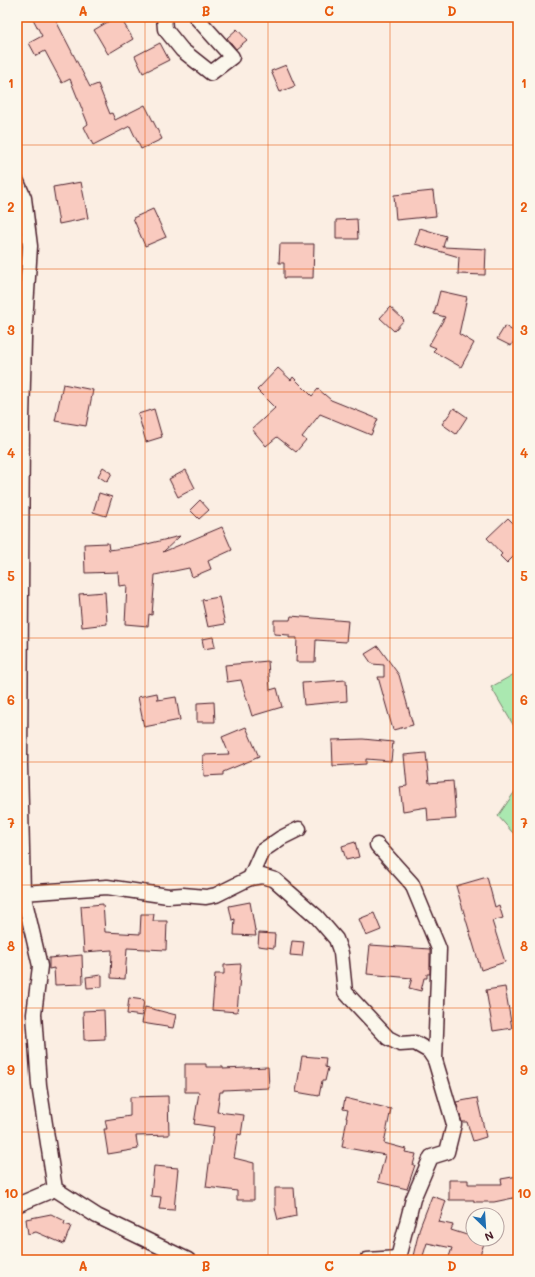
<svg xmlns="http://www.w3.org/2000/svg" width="535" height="1277" font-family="Mali,sans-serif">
<rect width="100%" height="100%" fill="#fbeee3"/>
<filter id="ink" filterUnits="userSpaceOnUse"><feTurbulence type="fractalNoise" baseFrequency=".025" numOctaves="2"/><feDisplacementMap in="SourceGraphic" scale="8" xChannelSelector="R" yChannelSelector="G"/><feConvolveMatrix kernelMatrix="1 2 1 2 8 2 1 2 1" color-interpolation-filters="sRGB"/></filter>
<g filter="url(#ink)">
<g fill="#aae8b0" stroke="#7a846e">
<path d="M 518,672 L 518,733 L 491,687 Z"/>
<path d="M 518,787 L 518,833 L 513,833 L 498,816 Z"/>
</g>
<g fill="#f9cabf" stroke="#4a1f2b">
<path d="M 32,17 L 54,17 L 90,87 L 98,84 L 110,114 L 112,113 L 115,120 L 145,105 L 162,139 L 141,149 L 130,126 L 93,145 L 84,127 L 88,124 L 70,79 L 62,83 L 45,51 L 36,56 L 29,43 L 42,36 Z"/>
<path d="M 116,17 L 120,17 L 133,39 L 108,54 L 94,30 Z"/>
<path d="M 237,29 L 247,40 L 236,49 L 227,38 Z"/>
<path d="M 160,43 L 169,60 L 143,73 L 135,56 Z"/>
<path d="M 286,65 L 295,86 L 280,92 L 271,71 Z"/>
<path d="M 81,182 L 88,218 L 59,224 L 53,187 Z"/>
<path d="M 433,191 L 436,216 L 396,220 L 394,195 Z"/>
<path d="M 153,209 L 166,237 L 145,246 L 133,218 Z"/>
<path d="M 357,219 L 358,239 L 336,239 L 336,220 Z"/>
<path d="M 420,228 L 446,236 L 443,247 L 486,249 L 485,275 L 458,274 L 459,257 L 415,244 Z"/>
<path d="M 280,244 L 314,244 L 313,278 L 284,278 L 284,263 L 279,263 Z"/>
<path d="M 440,291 L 467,297 L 459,334 L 474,343 L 461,367 L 433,351 L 436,348 L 429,345 L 445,317 L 434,314 Z"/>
<path d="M 390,307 L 404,320 L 394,331 L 380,318 Z"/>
<path d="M 505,326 L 518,334 L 511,346 L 497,339 Z"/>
<path d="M 278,368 L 291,380 L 293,377 L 312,396 L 318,389 L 331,400 L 378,419 L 371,435 L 320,414 L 302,437 L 306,440 L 296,452 L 277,437 L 266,446 L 252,429 L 275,408 L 257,390 Z"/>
<path d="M 63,384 L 93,390 L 86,426 L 55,421 Z"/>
<path d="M 454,408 L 467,417 L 456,434 L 442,424 Z"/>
<path d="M 154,409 L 162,437 L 146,442 L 138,414 Z"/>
<path d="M 103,467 L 112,473 L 107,482 L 98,476 Z"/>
<path d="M 186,470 L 195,488 L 178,497 L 169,479 Z"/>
<path d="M 99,493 L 112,497 L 106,516 L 93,512 Z"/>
<path d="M 200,500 L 209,510 L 199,519 L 190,510 Z"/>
<path d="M 508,518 L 518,528 L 518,552 L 507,563 L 500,556 L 502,554 L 487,538 Z"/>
<path d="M 222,527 L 232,550 L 208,561 L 211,569 L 192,577 L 189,568 L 155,575 L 152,615 L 149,614 L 148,626 L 125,624 L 127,585 L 119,586 L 118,572 L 85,573 L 84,544 L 108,543 L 109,550 L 139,546 L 180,536 L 163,552 Z"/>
<path d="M 105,592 L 107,624 L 82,627 L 79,594 Z"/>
<path d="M 219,597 L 225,624 L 208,627 L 202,600 Z"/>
<path d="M 291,616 L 348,621 L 346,642 L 316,640 L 315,662 L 296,662 L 297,638 L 289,638 L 289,635 L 274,634 L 274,620 L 290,620 Z"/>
<path d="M 213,637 L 215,647 L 204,649 L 202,639 Z"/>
<path d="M 378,646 L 399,675 L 413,725 L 393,730 L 378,677 L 384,677 L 384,665 L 372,664 L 365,654 Z"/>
<path d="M 268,661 L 270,690 L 277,688 L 282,707 L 252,716 L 241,680 L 227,682 L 225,665 Z"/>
<path d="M 346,680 L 347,701 L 304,705 L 302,683 Z"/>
<path d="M 157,693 L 158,700 L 176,697 L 180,720 L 144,727 L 138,697 Z"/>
<path d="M 214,702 L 215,722 L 197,722 L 197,703 Z"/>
<path d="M 246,727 L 259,757 L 223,772 L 223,775 L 204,776 L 203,755 L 229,754 L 222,737 Z"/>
<path d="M 363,739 L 393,742 L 391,761 L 366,759 L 366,764 L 333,766 L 332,740 Z"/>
<path d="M 426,753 L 429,783 L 453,781 L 456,819 L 428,821 L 427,807 L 403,811 L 400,787 L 407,786 L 404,755 Z"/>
<path d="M 355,842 L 359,857 L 346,860 L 342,846 Z"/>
<path d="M 487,877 L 495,907 L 499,905 L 503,918 L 492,921 L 505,962 L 481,970 L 456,886 Z"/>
<path d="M 250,902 L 256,936 L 234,935 L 235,919 L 232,920 L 229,906 Z"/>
<path d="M 103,904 L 105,932 L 140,934 L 141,914 L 154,914 L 153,921 L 167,921 L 166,950 L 127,948 L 125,979 L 111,978 L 112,950 L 84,952 L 81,906 Z"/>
<path d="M 374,913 L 381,930 L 366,936 L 359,919 Z"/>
<path d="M 259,933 L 275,934 L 274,948 L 258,946 Z"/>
<path d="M 292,941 L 304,942 L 302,956 L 290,955 Z"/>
<path d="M 370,945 L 430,949 L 430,974 L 427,974 L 427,978 L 424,978 L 421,991 L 409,988 L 412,978 L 367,974 Z"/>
<path d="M 82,955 L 83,984 L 55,985 L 54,968 L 49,969 L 49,958 Z"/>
<path d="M 241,964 L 237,1012 L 212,1010 L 215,974 L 224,974 L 224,965 Z"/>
<path d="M 102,975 L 102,987 L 87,988 L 86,977 Z"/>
<path d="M 505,987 L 512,1028 L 493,1031 L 486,990 Z"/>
<path d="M 129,998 L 144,1000 L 142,1016 L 127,1014 Z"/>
<path d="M 145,1007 L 176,1015 L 173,1028 L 142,1023 Z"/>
<path d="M 104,1010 L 105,1039 L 84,1040 L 83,1011 Z"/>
<path d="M 302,1056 L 326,1058 L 325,1067 L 328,1068 L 325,1081 L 322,1081 L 319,1096 L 296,1092 Z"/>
<path d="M 185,1064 L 206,1064 L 206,1067 L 223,1067 L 223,1069 L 268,1067 L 269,1088 L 223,1090 L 223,1092 L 220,1092 L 217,1112 L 244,1115 L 241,1135 L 238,1134 L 234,1158 L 254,1163 L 254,1200 L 237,1200 L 237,1191 L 206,1187 L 214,1127 L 194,1124 L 199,1092 L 185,1092 Z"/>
<path d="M 168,1096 L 169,1135 L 136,1136 L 138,1149 L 108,1154 L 104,1129 L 107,1129 L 105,1120 L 130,1116 L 130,1097 Z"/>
<path d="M 345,1098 L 391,1109 L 384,1143 L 406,1149 L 405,1152 L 416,1154 L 413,1165 L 415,1165 L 407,1189 L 378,1182 L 385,1155 L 342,1147 L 347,1118 L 346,1118 L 348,1110 L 343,1109 Z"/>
<path d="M 477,1098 L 486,1137 L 473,1141 L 467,1122 L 462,1122 L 456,1102 Z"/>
<path d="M 154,1166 L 178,1168 L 174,1210 L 159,1209 L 161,1197 L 151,1196 Z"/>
<path d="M 518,1176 L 518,1197 L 494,1202 L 474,1202 L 474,1200 L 449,1200 L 449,1180 L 468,1180 L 468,1184 L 502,1184 L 501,1179 Z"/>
<path d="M 275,1188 L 294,1188 L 296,1216 L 278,1220 L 275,1208 Z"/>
<path d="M 432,1196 L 446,1201 L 439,1222 L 453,1225 L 451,1230 L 473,1237 L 473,1239 L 485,1241 L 478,1260 L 448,1260 L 452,1248 L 427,1243 L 422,1259 L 413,1256 L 420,1227 Z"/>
<path d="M 51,1214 L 65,1221 L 64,1224 L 71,1226 L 64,1244 L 36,1232 L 28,1234 L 26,1219 Z"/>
</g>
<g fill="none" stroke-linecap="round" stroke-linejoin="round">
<g stroke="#4a1f2b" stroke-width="17">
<g id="minor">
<path d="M 164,17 L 165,29 L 182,50 L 211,73 L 232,57 L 196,17"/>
<path d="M 17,182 L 24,198 L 30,246 L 24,338 L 22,420 L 20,765 L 23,893 L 40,966 L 34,1014 L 39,1085 L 55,1189 L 97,1216 L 188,1260"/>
<path d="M 377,845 L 412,884 L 439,949 L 435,1060"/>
<path d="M 250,878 L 262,851 L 281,838 L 299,829"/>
<path d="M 23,893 L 107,887 L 168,896 L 183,895 L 206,897 L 216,895 L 250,878 L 262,876 L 275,880 L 317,917 L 336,939 L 341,953 L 345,992 L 388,1038 L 400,1044 L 415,1043 L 429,1051 L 435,1060 L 454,1124 L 447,1152 L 431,1157 L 413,1199 L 398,1258"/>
<path d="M 17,1205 L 55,1189"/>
<path d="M 367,1260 L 398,1258 L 401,1260"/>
</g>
</g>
<use href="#minor" stroke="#fbf7ec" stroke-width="14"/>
</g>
</g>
<path fill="none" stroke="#e8590c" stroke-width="1" stroke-opacity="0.55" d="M 145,17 L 145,1260M 268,17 L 268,1260M 390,17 L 390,1260M 17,145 L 518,145M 17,269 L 518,269M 17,392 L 518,392M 17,515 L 518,515M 17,638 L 518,638M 17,762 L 518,762M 17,885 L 518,885M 17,1008 L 518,1008M 17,1132 L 518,1132"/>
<rect width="535" height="1277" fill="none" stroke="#fbf7ec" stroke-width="44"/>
<g transform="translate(485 1227) rotate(155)"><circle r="19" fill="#fbf7ec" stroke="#b4a19f"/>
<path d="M0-3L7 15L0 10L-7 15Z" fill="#1f6fb2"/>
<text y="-6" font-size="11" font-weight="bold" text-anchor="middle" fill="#4a1f2b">N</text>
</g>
<rect x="22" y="22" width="491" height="1233" fill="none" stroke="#e8590c" stroke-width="1.5"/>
<g font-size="13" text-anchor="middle" font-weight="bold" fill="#e8590c">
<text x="83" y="16">A</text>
<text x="206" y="16">B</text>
<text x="329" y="16">C</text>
<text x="452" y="16">D</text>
<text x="11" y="88">1</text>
<text x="524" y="88">1</text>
<text x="11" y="212">2</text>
<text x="524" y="212">2</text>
<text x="11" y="335">3</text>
<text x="524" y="335">3</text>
<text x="11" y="458">4</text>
<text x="524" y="458">4</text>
<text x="11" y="581">5</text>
<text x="524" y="581">5</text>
<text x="11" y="705">6</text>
<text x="524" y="705">6</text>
<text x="11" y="828">7</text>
<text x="524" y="828">7</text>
<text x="11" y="951">8</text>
<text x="524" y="951">8</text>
<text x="11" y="1075">9</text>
<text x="524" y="1075">9</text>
<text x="11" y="1198">10</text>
<text x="524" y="1198">10</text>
<text x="83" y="1271">A</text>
<text x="206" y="1271">B</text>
<text x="329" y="1271">C</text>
<text x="452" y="1271">D</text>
</g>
</svg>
